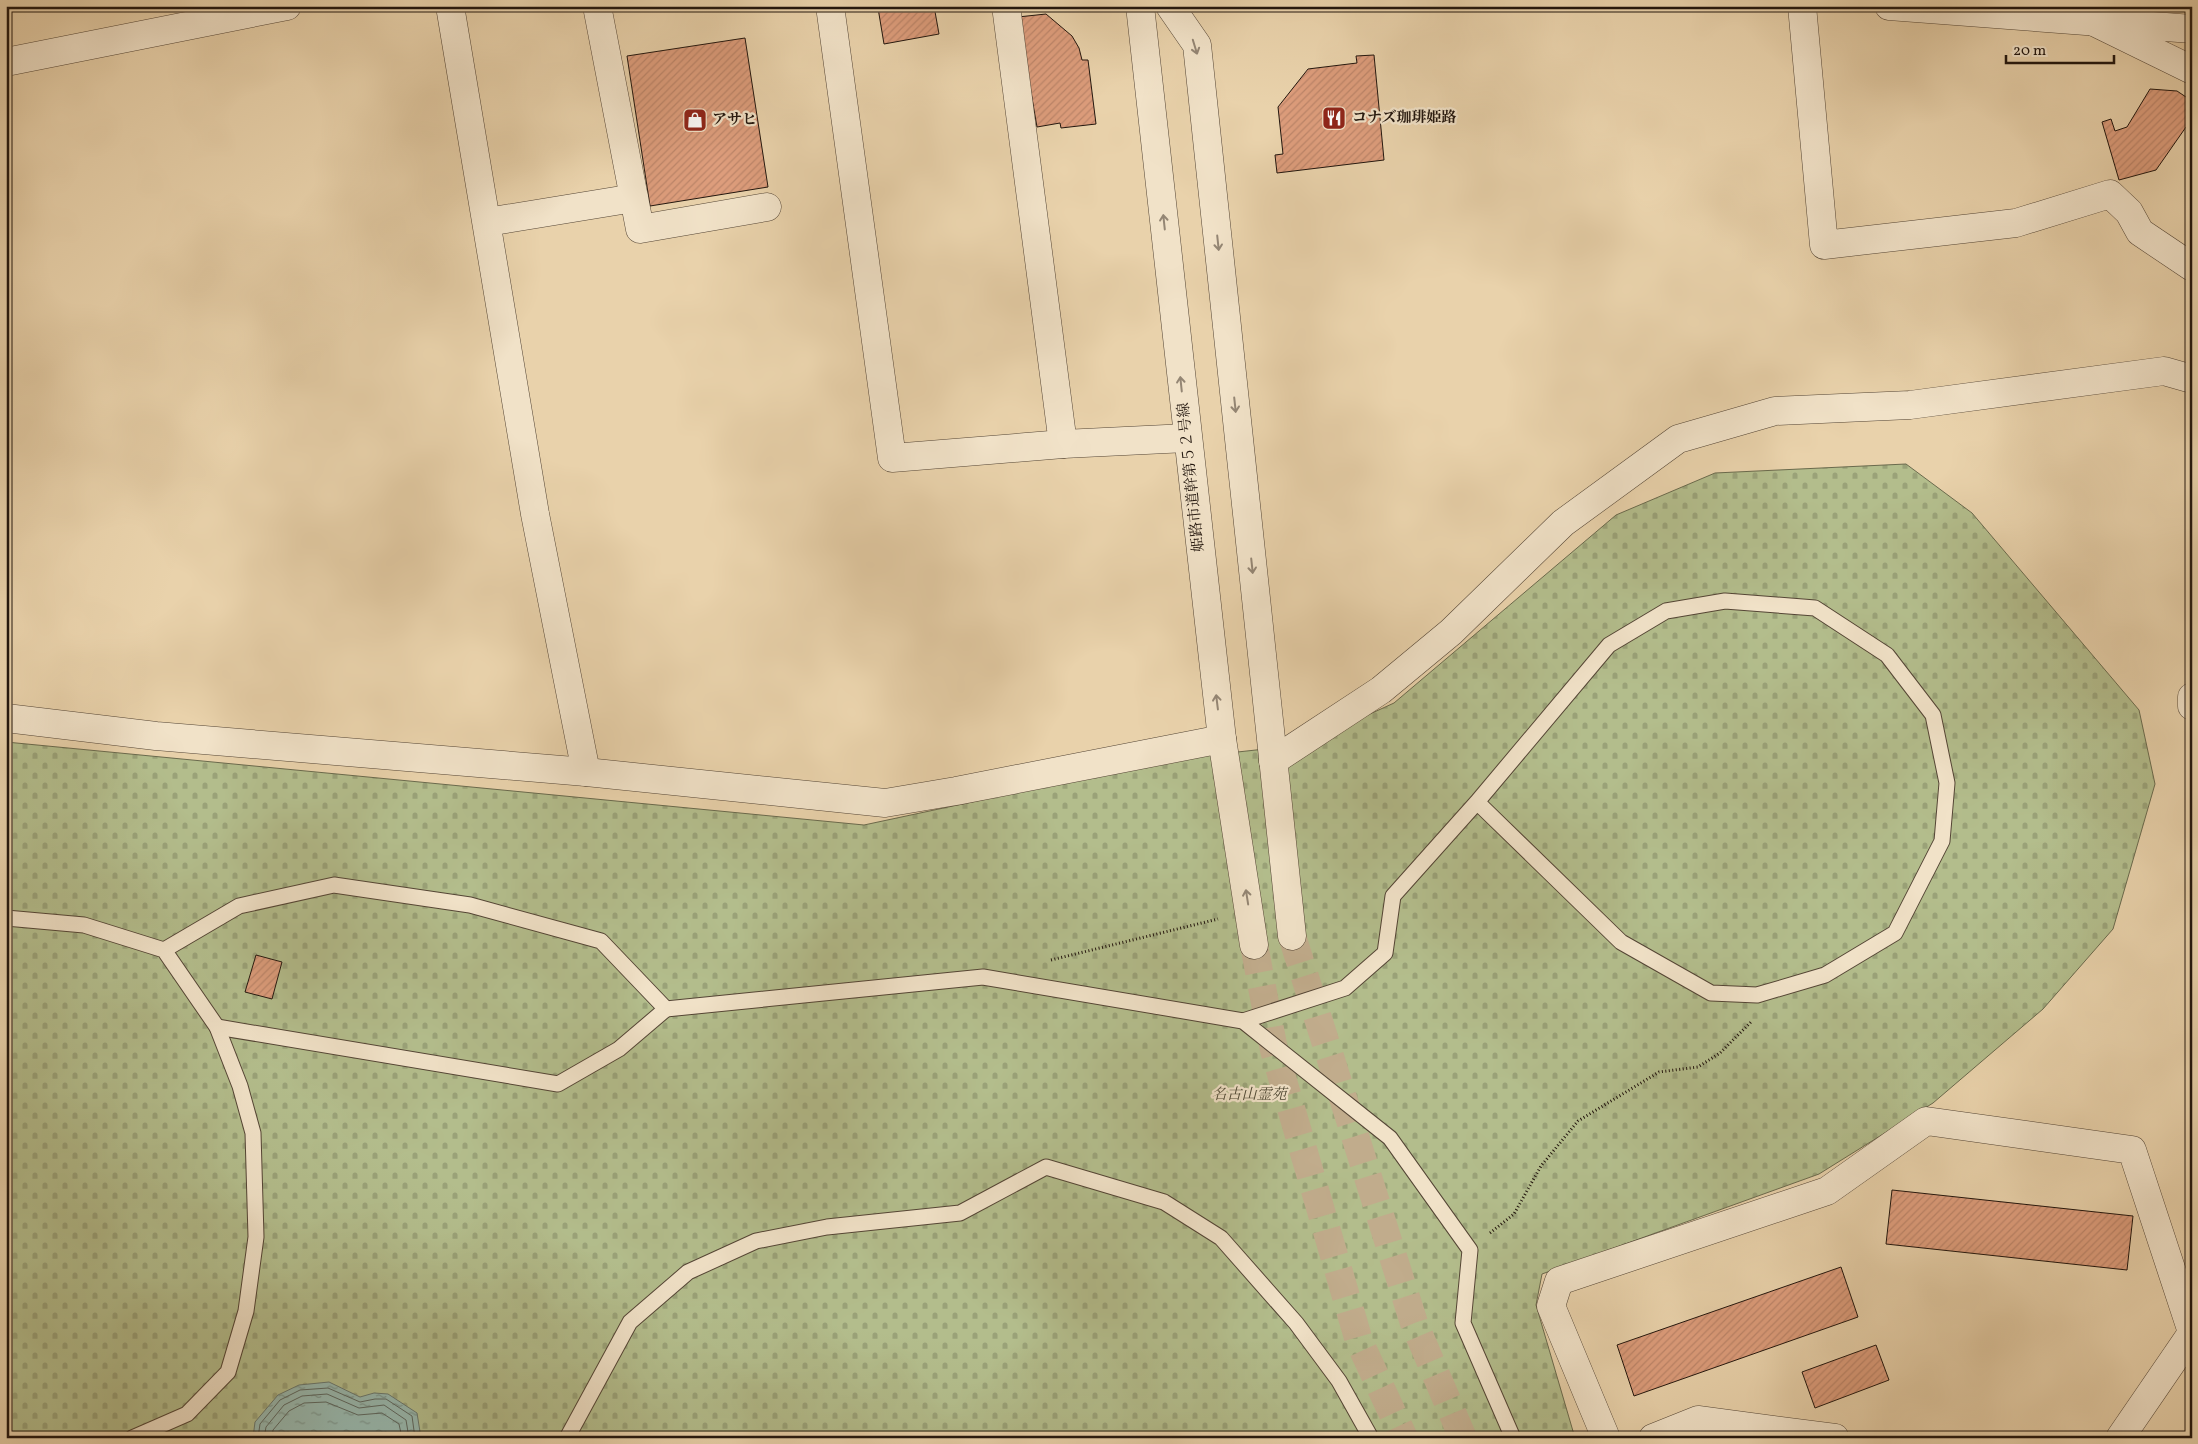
<svg xmlns="http://www.w3.org/2000/svg" width="2198" height="1444" font-family="Vollkorn,'Noto Serif JP',serif">
<defs>
<pattern id="cemetery-stones" width="16" height="16" patternUnits="userSpaceOnUse" patternTransform="scale(1.25)"><rect width="16" height="16" fill="#b3bd8c"/><path d="M2 7V4a2 2 0 0 1 4 0v3zM10 15v-3a2 2 0 0 1 4 0v3z" fill="#9aa278"/></pattern>
<pattern id="water-ripples" width="26" height="14" patternUnits="userSpaceOnUse" patternTransform="scale(1.25)"><rect width="26" height="14" fill="#97b7ad"/><path d="M2 4q2-2 4 0t4 0M15 11q2-2 4 0t4 0" fill="none" stroke="#7b948b"/></pattern>
<pattern id="building-hatch" width="6" height="6" patternUnits="userSpaceOnUse" patternTransform="scale(1.25)"><rect width="6" height="6" fill="#dd9d7c"/><path d="M-1 1l2-2M0 6l6-6M5 7l2-2" fill="none" stroke="#bd866a"/></pattern>
</defs>
<rect width="100%" height="100%" fill="#e9d2ab"/>
<filter id="stains"><feTurbulence type="fractalNoise" baseFrequency=".004" numOctaves="4"/><feColorMatrix values="0 0 0 0 .2 0 0 0 0 .09 0 0 0 0 .02 0 0 0 .5 -.17"/></filter>
<radialGradient id="worn" r=".72"><stop offset=".6" stop-color="#630" stop-opacity="0"/><stop offset="1" stop-color="#630" stop-opacity=".3"/></radialGradient>
<path fill="url(#cemetery-stones)" stroke="#6a6a4d" d="M 1906,464 L 1972,513 L 2139,710 L 2155,784 L 2113,929 L 2043,1009 L 1933,1103 L 1819,1174 L 1542,1274 L 1536,1305 L 1575,1438 L 6,1438 L 6,742 L 864,825 L 1173,759 L 1302,745 L 1394,703 L 1616,515 L 1715,473 Z"/>
<path fill="url(#water-ripples)" stroke="#68776d" d="M 329,1382 L 360,1397 L 374,1393 L 388,1394 L 417,1413 L 421,1438 L 253,1438 L 255,1422 L 278,1395 L 299,1385 Z"/>
<g fill="none" stroke-linecap="round" stroke-linejoin="round">
<g stroke="#5c665e" stroke-width="1">
<path d="M 258,1438 L 260,1424 L 280,1400 L 300,1390 L 328,1388 L 360,1402 L 375,1399 L 386,1399 L 412,1416 L 415,1438"/>
<path d="M 264,1438 L 266,1427 L 284,1405 L 302,1396 L 327,1394 L 359,1408 L 384,1405 L 406,1420 L 409,1438"/>
<path d="M 272,1438 L 273,1430 L 289,1411 L 304,1403 L 326,1402 L 358,1415 L 382,1413 L 399,1424 L 402,1438"/>
</g>
</g>
<g fill="url(#building-hatch)" stroke="#22160e">
<path d="M 888,6 L 934,6 L 939,34 L 884,44 L 878,8 Z"/>
<path d="M 1046,14 L 1072,36 L 1079,48 L 1082,60 L 1088,60 L 1096,124 L 1061,128 L 1060,123 L 1037,127 L 1018,17 Z"/>
<path d="M 745,38 L 768,187 L 650,206 L 627,56 Z"/>
<path d="M 1374,55 L 1384,160 L 1277,173 L 1275,155 L 1283,154 L 1278,107 L 1308,69 L 1357,63 L 1356,56 Z"/>
<path d="M 2150,89 L 2177,91 L 2192,101 L 2192,131 L 2186,127 L 2156,170 L 2119,180 L 2102,122 L 2111,119 L 2115,131 L 2127,127 Z"/>
<path d="M 256,955 L 282,962 L 272,999 L 245,992 Z"/>
<path d="M 1892,1190 L 2133,1216 L 2127,1270 L 1886,1244 Z"/>
<path d="M 1841,1267 L 1858,1317 L 1634,1396 L 1617,1345 Z"/>
<path d="M 1876,1345 L 1889,1380 L 1815,1408 L 1802,1372 Z"/>
</g>
<g fill="none" stroke-linecap="round" stroke-linejoin="round">
<g stroke="#c1ac8c" stroke-width="28" stroke-dasharray="28 14" stroke-linecap="butt">
<path d="M 1292,936 L 1414,1323 L 1463,1438"/>
<path d="M 1254,945 L 1274,1050 L 1359,1341 L 1404,1438"/>
</g>
<g stroke="#544535" stroke-width="17">
<g id="service">
<path d="M 6,918 L 84,925 L 164,950 L 217,1027 L 240,1086 L 253,1133 L 256,1237 L 246,1311 L 228,1372 L 187,1414 L 132,1438"/>
<path d="M 164,950 L 239,906 L 334,885 L 470,905 L 601,941 L 666,1009 L 983,977 L 1243,1021 L 1390,1138 L 1470,1250 L 1463,1323 L 1513,1438"/>
<path d="M 1243,1021 L 1345,988 L 1385,953 L 1393,896 L 1477,802 L 1621,942 L 1711,993 L 1757,995 L 1825,975 L 1895,933 L 1942,841 L 1947,783 L 1933,715 L 1887,655 L 1815,608 L 1725,601 L 1666,611 L 1609,645 L 1477,802"/>
<path d="M 217,1027 L 558,1084 L 619,1049 L 666,1009"/>
<path d="M 567,1438 L 630,1322 L 688,1272 L 756,1241 L 827,1227 L 960,1213 L 1046,1167 L 1164,1202 L 1221,1238 L 1296,1323 L 1339,1381 L 1371,1438"/>
</g>
</g>
<g stroke="#544535" stroke-width="29">
<g id="minor">
<path d="M 450,6 L 535,514 L 586,772"/>
<path d="M 597,6 L 640,229 L 767,207"/>
<path d="M 830,6 L 892,458 L 1063,444 L 1187,438"/>
<path d="M 1006,6 L 1063,444"/>
<path d="M 1802,6 L 1824,245 L 2016,223 L 2110,194 L 2129,212 L 2140,232 L 2192,267"/>
<path d="M 2092,21 L 2192,70"/>
<path d="M 6,62 L 287,6"/>
<path d="M 487,222 L 634,198"/>
<path d="M 2192,697 L 2192,706"/>
<path d="M 6,718 L 156,736 L 586,772 L 885,803 L 956,791 L 1222,739"/>
<path d="M 1273,761 L 1381,690 L 1451,632 L 1563,523 L 1678,439 L 1775,411 L 1910,405 L 2164,371 L 2192,379"/>
<path d="M 1606,1438 L 1551,1306 L 1559,1281 L 1827,1191 L 1926,1121 L 2132,1150 L 2192,1332"/>
<path d="M 1653,1438 L 1698,1420 L 1835,1438"/>
<path d="M 2120,1438 L 2192,1333"/>
</g>
</g>
<g stroke="#544535" stroke-width="29">
<g id="tertiary">
<path d="M 1140,6 L 1222,739 L 1254,945"/>
<path d="M 1170,6 L 1197,45 L 1292,936"/>
<path d="M 1889,6 L 2192,29"/>
</g>
</g>
<g stroke="#22160e" stroke-width="3" stroke-dasharray="1 2.5" stroke-linecap="butt">
<path d="M 1051,960 L 1218,919"/>
<path d="M 1490,1233 L 1514,1214 L 1541,1166 L 1578,1121 L 1659,1072 L 1698,1067 L 1720,1053 L 1752,1021"/>
</g>
<use href="#service" stroke="#f1e2c8" stroke-width="15"/>
<use href="#minor" stroke="#f1e2c8" stroke-width="28"/>
<use href="#tertiary" stroke="#f1e2c8" stroke-width="28"/>
</g>
<defs><path id="oneway-shaft" d="M-6 0H5M1.5-3L5.5 0L1.5 3" fill="none" stroke-width="1.6" stroke-linecap="round" stroke-linejoin="round" transform="scale(1.25)"/></defs>
<g stroke="#948674">
<use href="#oneway-shaft" transform="translate(1195 47) rotate(73)"/>
<use href="#oneway-shaft" transform="translate(1164 222) rotate(-96)"/>
<use href="#oneway-shaft" transform="translate(1218 243) rotate(84)"/>
<use href="#oneway-shaft" transform="translate(1181 384) rotate(-96)"/>
<use href="#oneway-shaft" transform="translate(1235 405) rotate(84)"/>
<use href="#oneway-shaft" transform="translate(1252 566) rotate(84)"/>
<use href="#oneway-shaft" transform="translate(1217 702) rotate(-97)"/>
<use href="#oneway-shaft" transform="translate(1247 897) rotate(-99)"/>
</g>
<defs>
<g id="restaurant-square" transform="scale(1.25)"><rect x="-9" y="-9" width="18" height="18" rx="4" fill="#8f2418" stroke="#f1e2c8"/><path d="M-5-6h1v4h1v-4h1v4h1v-4h1v5L-1.5 .5V6h-2V.5L-5-1ZM5-6V6H3V1.5H1.5Q1.5-4 5-6Z" fill="#fff"/></g>
<g id="shop-square" transform="scale(1.25)"><rect x="-9" y="-9" width="18" height="18" rx="4" fill="#8f2418" stroke="#f1e2c8"/><path d="M-5-2.5h2.3a2.7 3.5 0 0 1 5.4 0H5L5.5 6h-11ZM-1.5-2.5h3a1.5 2.3 0 0 0-3 0Z" fill="#fff"/></g>
</defs>
<g fill-rule="evenodd">
<use href="#restaurant-square" x="1334" y="118"/>
<use href="#shop-square" x="695" y="120"/>
</g>
<g text-anchor="middle" dominant-baseline="central" stroke-width="4.5" stroke-linejoin="round" paint-order="stroke">
<g font-size="15" font-weight="bold" fill="#22160e" stroke="#f1e2c8" text-anchor="start">
<text x="1352" y="118">コナズ珈琲姫路</text>
<text x="712" y="120">アサヒ</text>
</g>
<g font-size="15" fill="#22160e" stroke="#f1e2c8">
<text transform="translate(1192 477) rotate(-96)">姫路市道幹第５２号線</text>
</g>
<g font-size="15" font-style="italic" fill="#4e4834" stroke="#f1e2c8">
<text x="1249" y="1095">名古山霊苑</text>
</g>
</g>
<rect width="2198" height="1444" fill="none" stroke="#e9d2ab" stroke-width="25"/>
<rect x="8" y="8" width="2183" height="1429" fill="none" stroke="#22160e" stroke-width="2.5"/>
<rect x="12" y="12" width="2173" height="1419" fill="none" stroke="#22160e"/>
<path d="M2006 55v8h108v-8" fill="none" stroke="#22160e" stroke-width="2.5"/>
<text x="2013" y="55" font-size="15" fill="#22160e" stroke="#f1e2c8" stroke-width="4" paint-order="stroke">20 m</text>
<rect width="100%" height="100%" filter="url(#stains)"/>
<rect width="100%" height="100%" fill="url(#worn)"/>
</svg>
